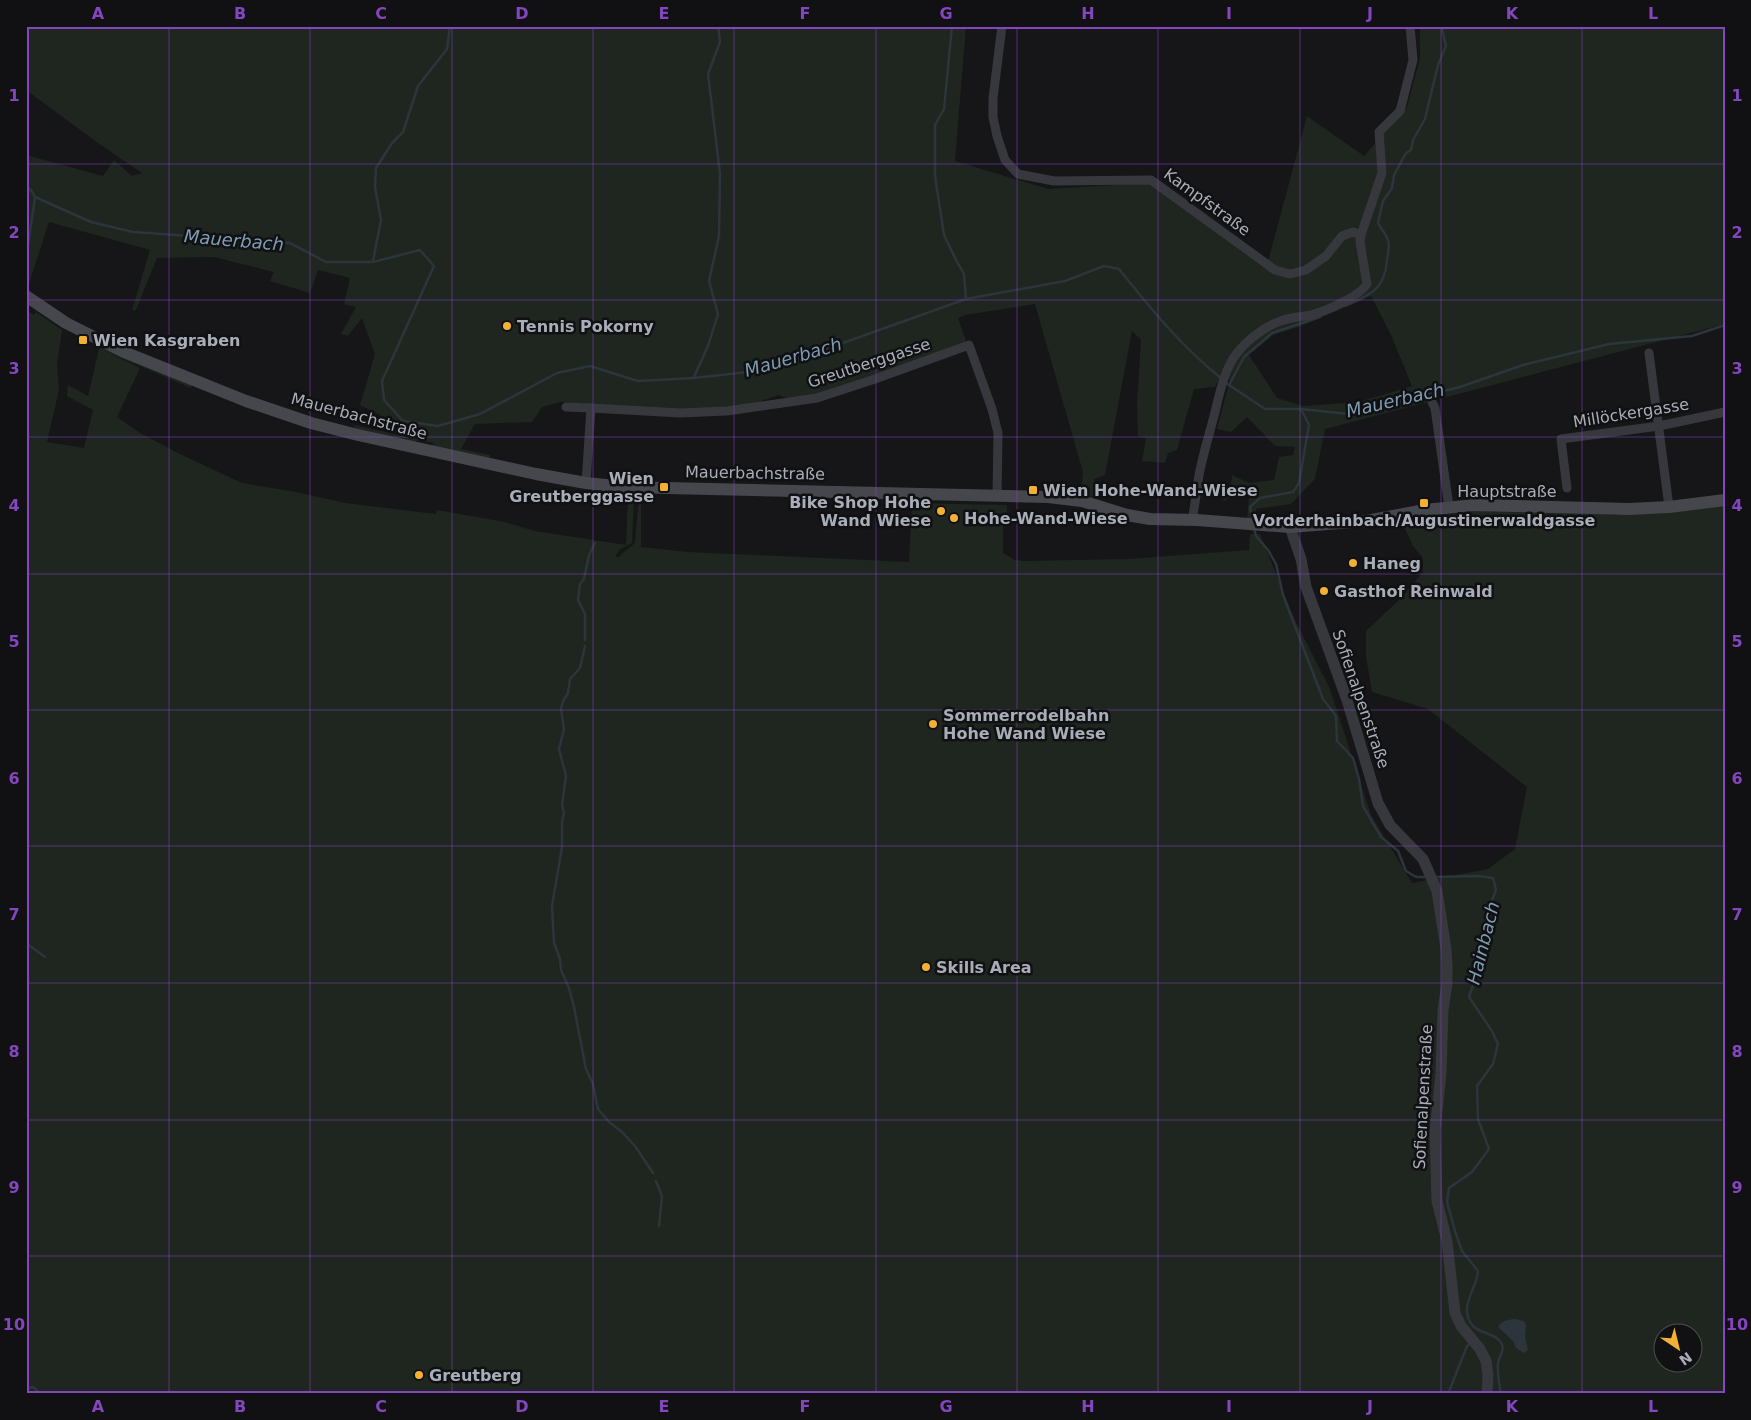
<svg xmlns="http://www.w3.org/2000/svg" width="1751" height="1420" font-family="'DejaVu Sans',sans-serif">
<rect width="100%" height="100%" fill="#161618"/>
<g fill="#1e261f" fill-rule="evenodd">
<path d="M 26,26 L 966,26 L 955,161 L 1048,189 L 1149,183 L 1266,269 L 1307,116 L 1364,156 L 1407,107 L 1420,58 L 1420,26 L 1725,26 L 1725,324 L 1325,429 L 1315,479 L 1291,504 L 1256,509 L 1258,521 L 1247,520 L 1249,497 L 1239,493 L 1224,501 L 1221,497 L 1231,485 L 1232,475 L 1249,483 L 1274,480 L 1279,457 L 1293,455 L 1295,447 L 1275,446 L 1247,417 L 1231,432 L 1217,429 L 1230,380 L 1222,374 L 1215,387 L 1194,389 L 1177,450 L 1168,453 L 1165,463 L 1142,461 L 1146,438 L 1138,436 L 1137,404 L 1141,340 L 1132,331 L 1105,475 L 1094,479 L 1104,499 L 1088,496 L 1081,491 L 1083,472 L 1035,304 L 965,315 L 958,318 L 966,341 L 959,345 L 818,395 L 790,399 L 778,395 C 720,419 625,406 561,402 L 542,407 L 532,422 L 475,424 L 461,449 L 490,455 L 490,458 L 433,446 L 434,443 L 417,440 L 415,443 L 355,428 L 354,425 L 415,439 L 384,417 L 360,405 L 375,354 L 362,318 L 348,336 L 341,334 L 356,307 L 344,304 L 350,278 L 318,270 L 310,293 L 270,281 L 274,272 L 214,257 L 157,258 L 136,310 L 132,310 L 150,250 L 49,222 L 28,287 L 26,286 L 26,155 L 103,176 L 114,160 L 132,176 L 142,173 L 98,143 L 26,90 ZM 1371,296 L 1391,335 L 1412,386 L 1359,402 L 1303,406 L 1277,398 L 1249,355 L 1273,335 L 1301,326 Z"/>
<path d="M 26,310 L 34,315 L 36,312 L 62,330 L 57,364 L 59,390 L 47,442 L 84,448 L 93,410 L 67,396 L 68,385 L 88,396 L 99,349 L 97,348 L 98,345 L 192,385 L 191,388 L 105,351 L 140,368 L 117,417 L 140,433 L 180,454 L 242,483 L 296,492 L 345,503 L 436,514 L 437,510 L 505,522 L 535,531 L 626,545 L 628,496 L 634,496 L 632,543 L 620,549 L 615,557 L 619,557 C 624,550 631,549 635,542 L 639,498 L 641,496 L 641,547 L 688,552 L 909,562 L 912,503 L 1007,505 L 1007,514 L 1003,528 L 1003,553 L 1015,560 L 1024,561 L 1128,559 L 1249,550 L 1250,534 L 1260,534 L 1294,618 L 1330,689 L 1371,815 L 1412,883 L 1488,869 L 1515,849 L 1527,787 L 1428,709 L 1372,692 L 1366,657 L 1366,631 L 1401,598 L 1423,572 L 1423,558 L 1413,546 L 1401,520 L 1488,510 L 1602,513 L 1613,515 L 1725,506 L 1725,1394 L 26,1394 ZM 1664,1332 L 1694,1332 L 1694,1362 L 1664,1362 Z"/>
</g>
<path fill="#2c353c" d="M 1515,1319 L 1524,1321 L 1526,1325 L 1525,1337 L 1528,1350 L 1524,1353 L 1516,1348 L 1513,1341 L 1498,1327 C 1502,1320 1507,1320 1515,1319 Z"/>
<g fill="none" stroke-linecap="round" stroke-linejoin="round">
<g stroke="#2c353c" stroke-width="2.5">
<path d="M 952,26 L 944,109 L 935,125 L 935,176 L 944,235 L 956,260 L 964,274 L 966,299"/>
<path d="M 26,187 L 31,190 L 35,197 L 91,222 L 133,232 L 290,243 L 326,262 L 373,262 L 420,250 L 434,266 L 382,381 L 384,400 L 403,421 L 438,426 L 480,414 L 557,373 L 590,366 L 638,381 L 694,378 L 757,371 L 815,353 L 966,299 L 1065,281 L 1104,266 L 1119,269 C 1151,309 1182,347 1222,379"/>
<path d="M 26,258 L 35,198"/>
<path d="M 373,261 L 381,220 L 375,187 L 376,168 L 392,143 L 403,132 L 418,86 L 447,49 L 450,26"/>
<path d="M 1345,306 C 1370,295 1385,290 1387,260 C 1388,254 1390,246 1388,240 C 1386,234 1381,229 1378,223 L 1383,201 L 1392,188 L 1394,175 L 1406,153 L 1411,150 L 1413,140 L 1425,119 L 1438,65 L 1446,46 L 1442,29 L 1443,26"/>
<path d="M 694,377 L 708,346 L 718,314 L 709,281 L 719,236 L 720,174 L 708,74 L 720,42 L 718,26"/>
<path d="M 1226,383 L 1265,409 L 1301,409 L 1349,414 L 1460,387 L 1523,365 L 1609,344 L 1692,336 L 1725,325"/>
<path d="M 1229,385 L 1244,357 L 1272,333 L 1320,317"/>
<path d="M 1253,521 L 1250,507 L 1260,498 L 1293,492 L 1299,483 L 1309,425 L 1301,409"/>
<path d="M 1254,529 L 1256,536 L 1268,550 L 1276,564 L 1283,595 L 1323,699 L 1336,716 L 1337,741 L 1353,758 L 1359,779 L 1363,806 L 1381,837 L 1398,851 L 1406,871 L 1416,877 L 1428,877"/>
<path d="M 585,640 L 585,614 L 578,600 L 580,584 L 584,579 L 589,555 L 595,543"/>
<path d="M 585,646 L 580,668 L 570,679 L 568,693 L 563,701 L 561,709 L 564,729 L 559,749 L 566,776 L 562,805 L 564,813 L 562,822 L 562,847 L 552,906 L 554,943 L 560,959 L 561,970 L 569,988 L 574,1007 L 586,1069 L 593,1084 L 598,1109 L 609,1122 L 622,1132 L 635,1146 L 653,1173"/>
<path d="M 1434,877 L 1479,876 L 1493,878 L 1496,890 L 1487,913 L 1478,970 L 1469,997 L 1492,1031 L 1498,1044 L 1493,1064 L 1477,1086 L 1478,1119 L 1489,1149 L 1472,1172 L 1449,1188 L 1447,1202 L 1455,1231 L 1462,1251 L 1478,1271 C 1477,1290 1457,1307 1473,1326 C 1481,1334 1496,1333 1502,1344 C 1505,1351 1499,1356 1498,1363 C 1497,1373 1499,1383 1501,1394"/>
<path d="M 26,943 L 45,957"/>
<path d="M 656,1181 L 662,1196 L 659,1226"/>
<path d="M 26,1389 L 33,1387 L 41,1394"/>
<path d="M 1448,1394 L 1467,1346 L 1471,1343"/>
</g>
<g stroke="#37383d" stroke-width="9">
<path d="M 1002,26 L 993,98 L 993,117 L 997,136 L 1005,160 L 1018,174 L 1054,181 L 1151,180 L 1275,270 L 1290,274 L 1306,270 L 1326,256 L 1342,236 L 1353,232 L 1361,235"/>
<path d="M 1649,353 L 1669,507"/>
<path d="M 1432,402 L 1435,408 L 1449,507"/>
<path d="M 566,407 L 591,408"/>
<path d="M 586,483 L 591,408 L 680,413 L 727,411 L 817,398 L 875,379 L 969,345 L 992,409 L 998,433 L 997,496"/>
<path d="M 1567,488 L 1561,439 L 1659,426 L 1725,412"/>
<path d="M 1192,520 C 1195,505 1197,490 1199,475 C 1203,454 1210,432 1215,412 C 1219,396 1222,379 1230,364 C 1239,346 1262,327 1281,321 C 1291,317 1301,317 1311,315 C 1326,311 1359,297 1367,284 L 1360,242 L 1361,235 L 1382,173 L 1379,132 L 1400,111 L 1413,60 L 1410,26"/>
</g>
<path stroke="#37383d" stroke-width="11" d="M 1290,527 L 1301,559 L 1306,587 L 1347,700 L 1378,803 L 1390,825 L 1423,859 L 1437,891 L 1446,949 L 1447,966 L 1447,983 L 1443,1010 L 1441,1073 L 1435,1131 L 1437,1201 L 1447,1241 L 1455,1313 L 1461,1326 L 1480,1349 L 1486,1361 L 1488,1375 L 1487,1394"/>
<path stroke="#45474d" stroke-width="12" d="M 26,296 L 66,323 L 124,352 L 246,401 L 311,423 L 358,435 L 536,474 L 586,483 L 624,487 L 1048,497 L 1082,501 L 1127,515 L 1150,519 L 1197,520 L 1290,527 L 1366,521 L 1425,510 L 1475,505 L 1629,509 L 1669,507 L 1725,500"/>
</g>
<path fill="none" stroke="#8446be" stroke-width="1" stroke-opacity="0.55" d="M 169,26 L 169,1394M 310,26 L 310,1394M 452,26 L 452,1394M 593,26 L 593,1394M 734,26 L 734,1394M 876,26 L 876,1394M 1017,26 L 1017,1394M 1158,26 L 1158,1394M 1300,26 L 1300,1394M 1441,26 L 1441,1394M 1582,26 L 1582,1394M 26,164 L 1725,164M 26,300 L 1725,300M 26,437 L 1725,437M 26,574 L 1725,574M 26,710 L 1725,710M 26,846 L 1725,846M 26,983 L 1725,983M 26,1120 L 1725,1120M 26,1256 L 1725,1256"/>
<g fill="#f2b134" stroke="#111113" stroke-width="2">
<circle cx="507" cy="326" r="5"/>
<rect x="78" y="335" width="10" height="10" rx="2.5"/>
<rect x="659" y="482" width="10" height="10" rx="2.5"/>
<rect x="1028" y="485" width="10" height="10" rx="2.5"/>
<rect x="1419" y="498" width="10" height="10" rx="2.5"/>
<circle cx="941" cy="511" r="5"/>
<circle cx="954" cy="518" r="5"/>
<circle cx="1353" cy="563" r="5"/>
<circle cx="1324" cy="591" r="5"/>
<circle cx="933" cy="724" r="5"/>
<circle cx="926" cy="967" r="5"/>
<circle cx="419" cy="1375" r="5"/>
</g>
<g text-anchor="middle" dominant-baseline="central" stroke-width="5" stroke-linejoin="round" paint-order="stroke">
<g font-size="16" fill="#a8adb8" stroke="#111113">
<text transform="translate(1207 202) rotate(36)">Kampfstraße</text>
<text transform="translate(869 363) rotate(-18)">Greutberggasse</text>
<text transform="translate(1631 413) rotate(-9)">Millöckergasse</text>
<text transform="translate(359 416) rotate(15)">Mauerbachstraße</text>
<text transform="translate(755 473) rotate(1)">Mauerbachstraße</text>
<text x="1507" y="491">Hauptstraße</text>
<text transform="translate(1361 699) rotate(71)">Sofienalpenstraße</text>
<text transform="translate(1423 1097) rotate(-87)">Sofienalpenstraße</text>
</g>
<g font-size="16" font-weight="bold" fill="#a8adb8" stroke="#111113" text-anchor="start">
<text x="517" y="326">Tennis Pokorny</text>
<text x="93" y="340">Wien Kasgraben</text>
<text x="654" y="478" text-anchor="end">Wien<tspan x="654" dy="18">Greutberggasse</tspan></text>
<text x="1043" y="490">Wien Hohe-Wand-Wiese</text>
<text x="931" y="502" text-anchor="end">Bike Shop Hohe<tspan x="931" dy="18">Wand Wiese</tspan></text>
<text x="964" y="518">Hohe-Wand-Wiese</text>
<text x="1424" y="520" text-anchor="middle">Vorderhainbach/Augustinerwaldgasse</text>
<text x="1363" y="563">Haneg</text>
<text x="1334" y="591">Gasthof Reinwald</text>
<text x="943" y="715">Sommerrodelbahn<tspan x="943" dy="18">Hohe Wand Wiese</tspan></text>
<text x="936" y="967">Skills Area</text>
<text x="429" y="1375">Greutberg</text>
</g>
<g font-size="18" font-style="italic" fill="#7f9bb3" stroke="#111113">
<text transform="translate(234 240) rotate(5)">Mauerbach</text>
<text transform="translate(793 357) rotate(-16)">Mauerbach</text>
<text transform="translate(1395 400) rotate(-13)">Mauerbach</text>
<text transform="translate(1483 943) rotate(-76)">Hainbach</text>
</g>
</g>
<rect width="1751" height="1420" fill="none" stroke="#111113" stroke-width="55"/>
<g transform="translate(1678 1348) rotate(145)"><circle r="24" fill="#111113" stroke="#4d4f55"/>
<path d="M0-4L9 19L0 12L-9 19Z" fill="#f2b134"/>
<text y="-8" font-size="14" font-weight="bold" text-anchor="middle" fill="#a8adb8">N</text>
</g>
<rect x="28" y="28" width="1696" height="1364" fill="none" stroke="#8446be" stroke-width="2"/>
<g font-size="16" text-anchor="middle" font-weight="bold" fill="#8446be">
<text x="98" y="19">A</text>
<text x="240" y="19">B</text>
<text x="381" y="19">C</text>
<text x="522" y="19">D</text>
<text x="664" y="19">E</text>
<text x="805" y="19">F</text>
<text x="946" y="19">G</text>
<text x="1088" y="19">H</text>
<text x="1229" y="19">I</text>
<text x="1370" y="19">J</text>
<text x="1512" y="19">K</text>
<text x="1653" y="19">L</text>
<text x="14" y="101">1</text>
<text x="1737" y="101">1</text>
<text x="14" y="238">2</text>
<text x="1737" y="238">2</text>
<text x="14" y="374">3</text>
<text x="1737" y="374">3</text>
<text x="14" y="511">4</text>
<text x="1737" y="511">4</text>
<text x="14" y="647">5</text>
<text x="1737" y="647">5</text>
<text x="14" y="784">6</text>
<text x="1737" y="784">6</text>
<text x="14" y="920">7</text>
<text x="1737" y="920">7</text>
<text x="14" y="1057">8</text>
<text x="1737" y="1057">8</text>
<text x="14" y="1193">9</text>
<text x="1737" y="1193">9</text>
<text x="14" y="1330">10</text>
<text x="1737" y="1330">10</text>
<text x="98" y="1412">A</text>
<text x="240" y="1412">B</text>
<text x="381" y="1412">C</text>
<text x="522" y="1412">D</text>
<text x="664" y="1412">E</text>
<text x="805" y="1412">F</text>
<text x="946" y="1412">G</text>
<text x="1088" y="1412">H</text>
<text x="1229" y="1412">I</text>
<text x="1370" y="1412">J</text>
<text x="1512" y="1412">K</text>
<text x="1653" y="1412">L</text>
</g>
</svg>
